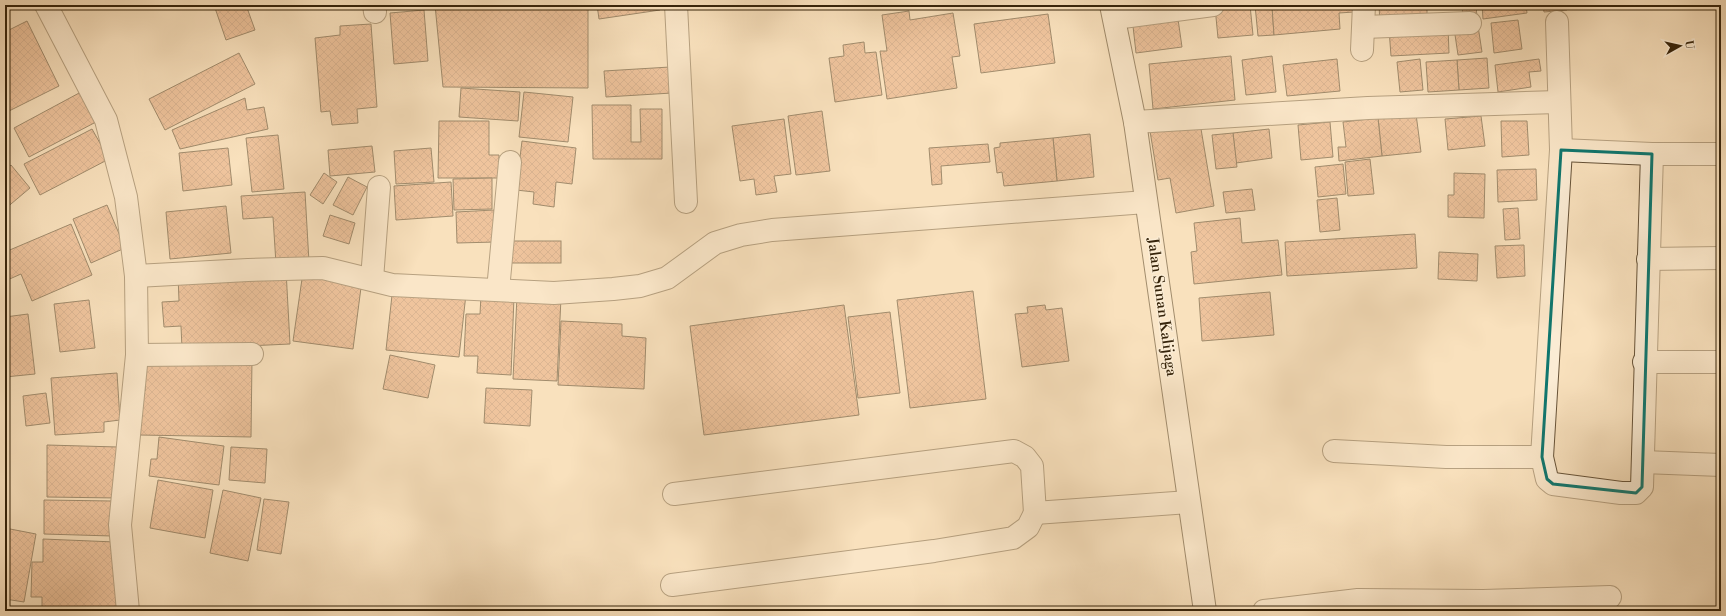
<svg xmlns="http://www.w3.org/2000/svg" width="1726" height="616" font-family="'Libre Bodoni',serif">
<defs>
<pattern id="building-cross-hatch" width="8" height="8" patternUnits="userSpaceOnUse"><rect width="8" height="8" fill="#e29f76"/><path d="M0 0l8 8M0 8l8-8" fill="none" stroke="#b8815f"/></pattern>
</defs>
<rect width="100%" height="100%" fill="#f9e1bd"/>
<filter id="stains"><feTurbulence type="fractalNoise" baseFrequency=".005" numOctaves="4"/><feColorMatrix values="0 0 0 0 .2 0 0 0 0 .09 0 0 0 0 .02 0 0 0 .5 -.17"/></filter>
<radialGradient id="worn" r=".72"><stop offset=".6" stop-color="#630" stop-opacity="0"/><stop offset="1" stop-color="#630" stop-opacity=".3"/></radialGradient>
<g fill="url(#building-cross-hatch)" stroke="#36240b">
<path d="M 214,5 L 246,5 L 255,30 L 226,40 Z"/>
<path d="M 435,5 L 588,5 L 588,88 L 443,87 Z"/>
<path d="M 597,5 L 659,5 L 660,10 L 599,19 Z"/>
<path d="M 1235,5 L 1250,5 L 1253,35 L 1218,38 L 1215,7 Z"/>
<path d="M 1255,5 L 1272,5 L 1274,35 L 1258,36 Z"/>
<path d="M 1292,5 L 1353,5 L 1354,12 L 1339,13 L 1340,29 L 1274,35 L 1272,7 Z"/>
<path d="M 1379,5 L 1427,5 L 1427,22 L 1380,24 Z"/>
<path d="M 1462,5 L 1476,5 L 1477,18 L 1463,19 Z"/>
<path d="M 1482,5 L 1526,5 L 1527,13 L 1483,19 Z"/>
<path d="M 1543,5 L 1566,5 L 1567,10 L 1544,12 Z"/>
<path d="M 424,10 L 428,61 L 394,64 L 390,13 Z"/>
<path d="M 909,11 L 910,20 L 953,13 L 960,56 L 952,57 L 957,88 L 887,99 L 880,51 L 887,51 L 882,15 Z"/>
<path d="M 1177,12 L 1182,47 L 1136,53 L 1132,17 Z"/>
<path d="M 1048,14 L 1055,63 L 981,73 L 974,24 Z"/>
<path d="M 1518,20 L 1522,49 L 1494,53 L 1491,23 Z"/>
<path d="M 27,21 L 59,86 L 5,113 L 5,32 Z"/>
<path d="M 371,24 L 377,107 L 357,109 L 358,123 L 332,125 L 330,111 L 321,112 L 315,38 L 340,35 L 340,26 Z"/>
<path d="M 1478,26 L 1482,52 L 1458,55 L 1454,28 Z"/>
<path d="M 1448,27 L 1449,53 L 1391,56 L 1389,29 Z"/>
<path d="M 864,42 L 865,53 L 876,52 L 882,95 L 835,102 L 829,58 L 844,56 L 843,45 Z"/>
<path d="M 239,53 L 255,84 L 165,130 L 149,99 Z"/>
<path d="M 1231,56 L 1235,100 L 1153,109 L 1149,64 Z"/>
<path d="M 1272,56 L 1276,92 L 1246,95 L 1242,60 Z"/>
<path d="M 1487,58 L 1489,88 L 1459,90 L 1457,60 Z"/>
<path d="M 1337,59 L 1340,91 L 1287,96 L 1283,65 Z"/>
<path d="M 1420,59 L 1423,90 L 1400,92 L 1397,62 Z"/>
<path d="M 1539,59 L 1541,71 L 1529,72 L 1531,87 L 1498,92 L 1495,65 Z"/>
<path d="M 1457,60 L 1459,90 L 1428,92 L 1426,62 Z"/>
<path d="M 670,67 L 672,93 L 606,97 L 604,71 Z"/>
<path d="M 461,88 L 520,92 L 518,121 L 459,117 Z"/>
<path d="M 81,92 L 96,122 L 29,157 L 14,128 Z"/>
<path d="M 524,92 L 573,97 L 568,142 L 519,137 Z"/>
<path d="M 245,98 L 247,110 L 264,107 L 268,129 L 180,149 L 172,130 Z"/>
<path d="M 592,105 L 631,105 L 631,142 L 641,142 L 640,109 L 662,109 L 662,159 L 593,159 Z"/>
<path d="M 822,111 L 830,171 L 796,175 L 788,116 Z"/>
<path d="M 1416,114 L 1421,152 L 1382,156 L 1378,118 Z"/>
<path d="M 1481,116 L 1485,146 L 1448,150 L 1445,119 Z"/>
<path d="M 1378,118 L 1382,156 L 1339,161 L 1338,147 L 1346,147 L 1343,122 Z"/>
<path d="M 784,119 L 791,174 L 774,176 L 777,192 L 756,195 L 754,179 L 740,181 L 732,126 Z"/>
<path d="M 439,121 L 489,121 L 489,155 L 499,155 L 499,178 L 438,178 Z"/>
<path d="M 1501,121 L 1527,121 L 1529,155 L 1502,157 Z"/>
<path d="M 1330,122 L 1333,157 L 1301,160 L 1298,125 Z"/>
<path d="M 1200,123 L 1214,206 L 1176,213 L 1170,178 L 1158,180 L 1150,131 Z"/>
<path d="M 92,129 L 109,159 L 40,195 L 24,164 Z"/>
<path d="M 1269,129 L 1272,158 L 1236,163 L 1233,133 Z"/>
<path d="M 1233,133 L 1237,167 L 1216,169 L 1212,135 Z"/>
<path d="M 1090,134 L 1094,177 L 1057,181 L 1053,138 Z"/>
<path d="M 278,135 L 284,189 L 252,192 L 246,138 Z"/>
<path d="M 1053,138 L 1057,181 L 1004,186 L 1002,172 L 997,173 L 994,148 L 1000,147 L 1000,143 Z"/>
<path d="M 522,141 L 576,148 L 572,184 L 556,182 L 554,207 L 533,204 L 534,192 L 516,190 Z"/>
<path d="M 988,144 L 990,162 L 941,166 L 942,184 L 932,185 L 929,148 Z"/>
<path d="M 372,146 L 375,172 L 330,176 L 328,150 Z"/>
<path d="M 228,148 L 232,185 L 183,191 L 179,153 Z"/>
<path d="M 431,148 L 434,182 L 396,184 L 394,151 Z"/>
<path d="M 1370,159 L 1374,194 L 1348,196 L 1345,162 Z"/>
<path d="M 1343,164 L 1346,194 L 1318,197 L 1315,167 Z"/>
<path d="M 11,165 L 30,188 L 5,209 L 5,171 Z"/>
<path d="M 1536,169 L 1537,200 L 1498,202 L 1497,170 Z"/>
<path d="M 324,173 L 337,182 L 323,204 L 310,195 Z"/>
<path d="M 1454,173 L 1485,174 L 1484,218 L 1448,217 L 1448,195 L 1454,195 Z"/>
<path d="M 348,177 L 367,187 L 353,215 L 333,205 Z"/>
<path d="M 492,178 L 492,209 L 454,210 L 453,179 Z"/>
<path d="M 451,182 L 453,216 L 396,220 L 394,186 Z"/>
<path d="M 1252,189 L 1255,210 L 1226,213 L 1223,192 Z"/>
<path d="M 305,192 L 309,262 L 276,264 L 273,217 L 243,219 L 241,196 Z"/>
<path d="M 1337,198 L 1340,230 L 1320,232 L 1317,200 Z"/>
<path d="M 107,205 L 125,248 L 91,263 L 73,219 Z"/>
<path d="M 226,206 L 231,253 L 170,259 L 166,212 Z"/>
<path d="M 1518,208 L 1520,239 L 1505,240 L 1503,209 Z"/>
<path d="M 494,210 L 496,242 L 457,243 L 456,212 Z"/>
<path d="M 330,215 L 355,223 L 349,244 L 323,236 Z"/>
<path d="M 1240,218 L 1242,243 L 1278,240 L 1282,275 L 1194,284 L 1191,252 L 1197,251 L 1194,223 Z"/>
<path d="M 71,224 L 92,275 L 32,301 L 21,274 L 5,281 L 5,252 Z"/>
<path d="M 1415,234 L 1417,268 L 1287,276 L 1285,242 Z"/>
<rect x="508" y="241" width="53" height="22"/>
<path d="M 1524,245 L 1525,276 L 1497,278 L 1495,246 Z"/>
<path d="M 1439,252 L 1478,254 L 1477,281 L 1438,279 Z"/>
<path d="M 286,270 L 290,344 L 182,349 L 181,326 L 164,327 L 162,302 L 179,301 L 178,275 Z"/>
<path d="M 303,272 L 362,280 L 353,349 L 293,341 Z"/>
<path d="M 393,286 L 466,294 L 459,357 L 386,350 Z"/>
<path d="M 973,291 L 986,399 L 910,408 L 897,300 Z"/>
<path d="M 1270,292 L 1274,335 L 1202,341 L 1199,298 Z"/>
<path d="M 481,295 L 514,297 L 511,375 L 477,373 L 478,356 L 464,356 L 466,314 L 480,314 Z"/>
<path d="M 517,296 L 561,298 L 557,381 L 513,379 Z"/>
<path d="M 89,300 L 95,348 L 60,352 L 54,304 Z"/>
<path d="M 844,305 L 859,415 L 704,435 L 690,326 Z"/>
<path d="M 1045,305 L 1046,310 L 1062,308 L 1069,361 L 1022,367 L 1015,314 L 1028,313 L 1027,307 Z"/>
<path d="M 890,312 L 900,393 L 858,398 L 848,317 Z"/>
<path d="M 28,314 L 35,374 L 5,377 L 5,317 Z"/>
<path d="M 561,321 L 622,324 L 622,336 L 646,338 L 644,389 L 558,385 Z"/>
<path d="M 390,355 L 435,365 L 428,398 L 383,389 Z"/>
<path d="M 146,358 L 252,359 L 251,437 L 139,435 L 139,391 L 145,391 Z"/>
<path d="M 117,373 L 120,420 L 104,422 L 104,432 L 55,435 L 51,378 Z"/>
<path d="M 486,388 L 532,390 L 530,426 L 484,423 Z"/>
<path d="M 46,393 L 50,423 L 26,426 L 23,396 Z"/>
<path d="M 159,437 L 224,446 L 219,485 L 149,476 L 151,459 L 157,459 Z"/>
<path d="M 47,445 L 118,447 L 117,498 L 47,497 Z"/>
<path d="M 231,447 L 267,449 L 265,483 L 229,480 Z"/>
<path d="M 158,480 L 213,490 L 205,538 L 150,528 Z"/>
<path d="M 223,490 L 261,498 L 248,561 L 210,553 Z"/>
<path d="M 264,499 L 289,502 L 281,554 L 257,550 Z"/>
<path d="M 44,500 L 112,501 L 112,536 L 44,534 Z"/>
<path d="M 5,528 L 36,534 L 24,602 L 5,599 Z"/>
<path d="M 43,539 L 115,542 L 120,611 L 42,611 L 42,597 L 31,597 L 32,562 L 43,562 Z"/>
</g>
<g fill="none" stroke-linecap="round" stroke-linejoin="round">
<g stroke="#675338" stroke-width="24">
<g id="minor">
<path d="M 46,5 L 106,120 L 126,197 L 136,276 L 137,355 L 120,525 L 128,611"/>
<path d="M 374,5 L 375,12"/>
<path d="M 676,5 L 686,202"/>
<path d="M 1115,18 L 1213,5"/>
<path d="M 1557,22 L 1561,150 L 1542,457 L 1547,479 L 1553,484 L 1621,493 L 1636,493 L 1642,487 L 1652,154"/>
<path d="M 1364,27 L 1470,23"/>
<path d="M 1362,50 L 1364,5"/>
<path d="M 1135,122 L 1368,108 L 1558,102"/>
<path d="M 1561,150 L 1652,154 L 1721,154"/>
<path d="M 1648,259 L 1721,258"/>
<path d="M 136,276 L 248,270 L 323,268 L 392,285 L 554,293 L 613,289 L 640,286 L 667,278 L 715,243 L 741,235 L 772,230 L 1146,202"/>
<path d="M 372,279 L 379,187"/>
<path d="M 498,290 L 510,162"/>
<path d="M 137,355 L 252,354"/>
<path d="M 1644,362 L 1721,362"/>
<path d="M 1334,451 L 1446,457 L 1542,457"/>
<path d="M 1643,462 L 1721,465"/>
<path d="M 674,494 L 1014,451 L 1025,457 L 1032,466 L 1035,513 L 1189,502"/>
<path d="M 672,585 L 934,551 L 1013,538 L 1028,527 L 1035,513"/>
<path d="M 1264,611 L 1358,600 L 1483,601 L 1610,597"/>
</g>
</g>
<g stroke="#36240b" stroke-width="24">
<path id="secondary" d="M 1111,5 L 1135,122 L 1205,611"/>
</g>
<use href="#minor" stroke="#fbecd4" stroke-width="22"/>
<use href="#secondary" stroke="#fbecd4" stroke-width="22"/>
</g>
<path d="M0 0H1726V616H0ZM 1561,150 L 1652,154 L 1642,487 L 1636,493 L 1553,484 L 1547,479 L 1542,457 Z" fill="#f9e1bd" fill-opacity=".55" fill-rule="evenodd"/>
<path fill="none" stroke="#0f766e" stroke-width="3" stroke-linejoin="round" d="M 1561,150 L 1652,154 L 1642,487 L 1636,493 L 1553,484 L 1547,479 L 1542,457 Z"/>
<g text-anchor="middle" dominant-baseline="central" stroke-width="3" stroke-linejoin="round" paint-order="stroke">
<g font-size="15" fill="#36240b" stroke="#fbecd4">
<text transform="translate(1162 307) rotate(82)">Jalan Sunan Kalijaga</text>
</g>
</g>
<rect width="1726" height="616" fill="none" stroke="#f9e1bd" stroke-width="20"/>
<rect x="6" y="6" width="1714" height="604" fill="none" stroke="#36240b" stroke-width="2"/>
<rect x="10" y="10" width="1706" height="596" fill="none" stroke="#36240b"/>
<g transform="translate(1680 46) rotate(82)" stroke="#fbecd4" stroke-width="3" paint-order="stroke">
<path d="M0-3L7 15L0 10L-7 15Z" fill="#36240b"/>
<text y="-6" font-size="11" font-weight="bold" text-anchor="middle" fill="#36240b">U</text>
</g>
<rect width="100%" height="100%" filter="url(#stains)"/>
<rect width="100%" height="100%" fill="url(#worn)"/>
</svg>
